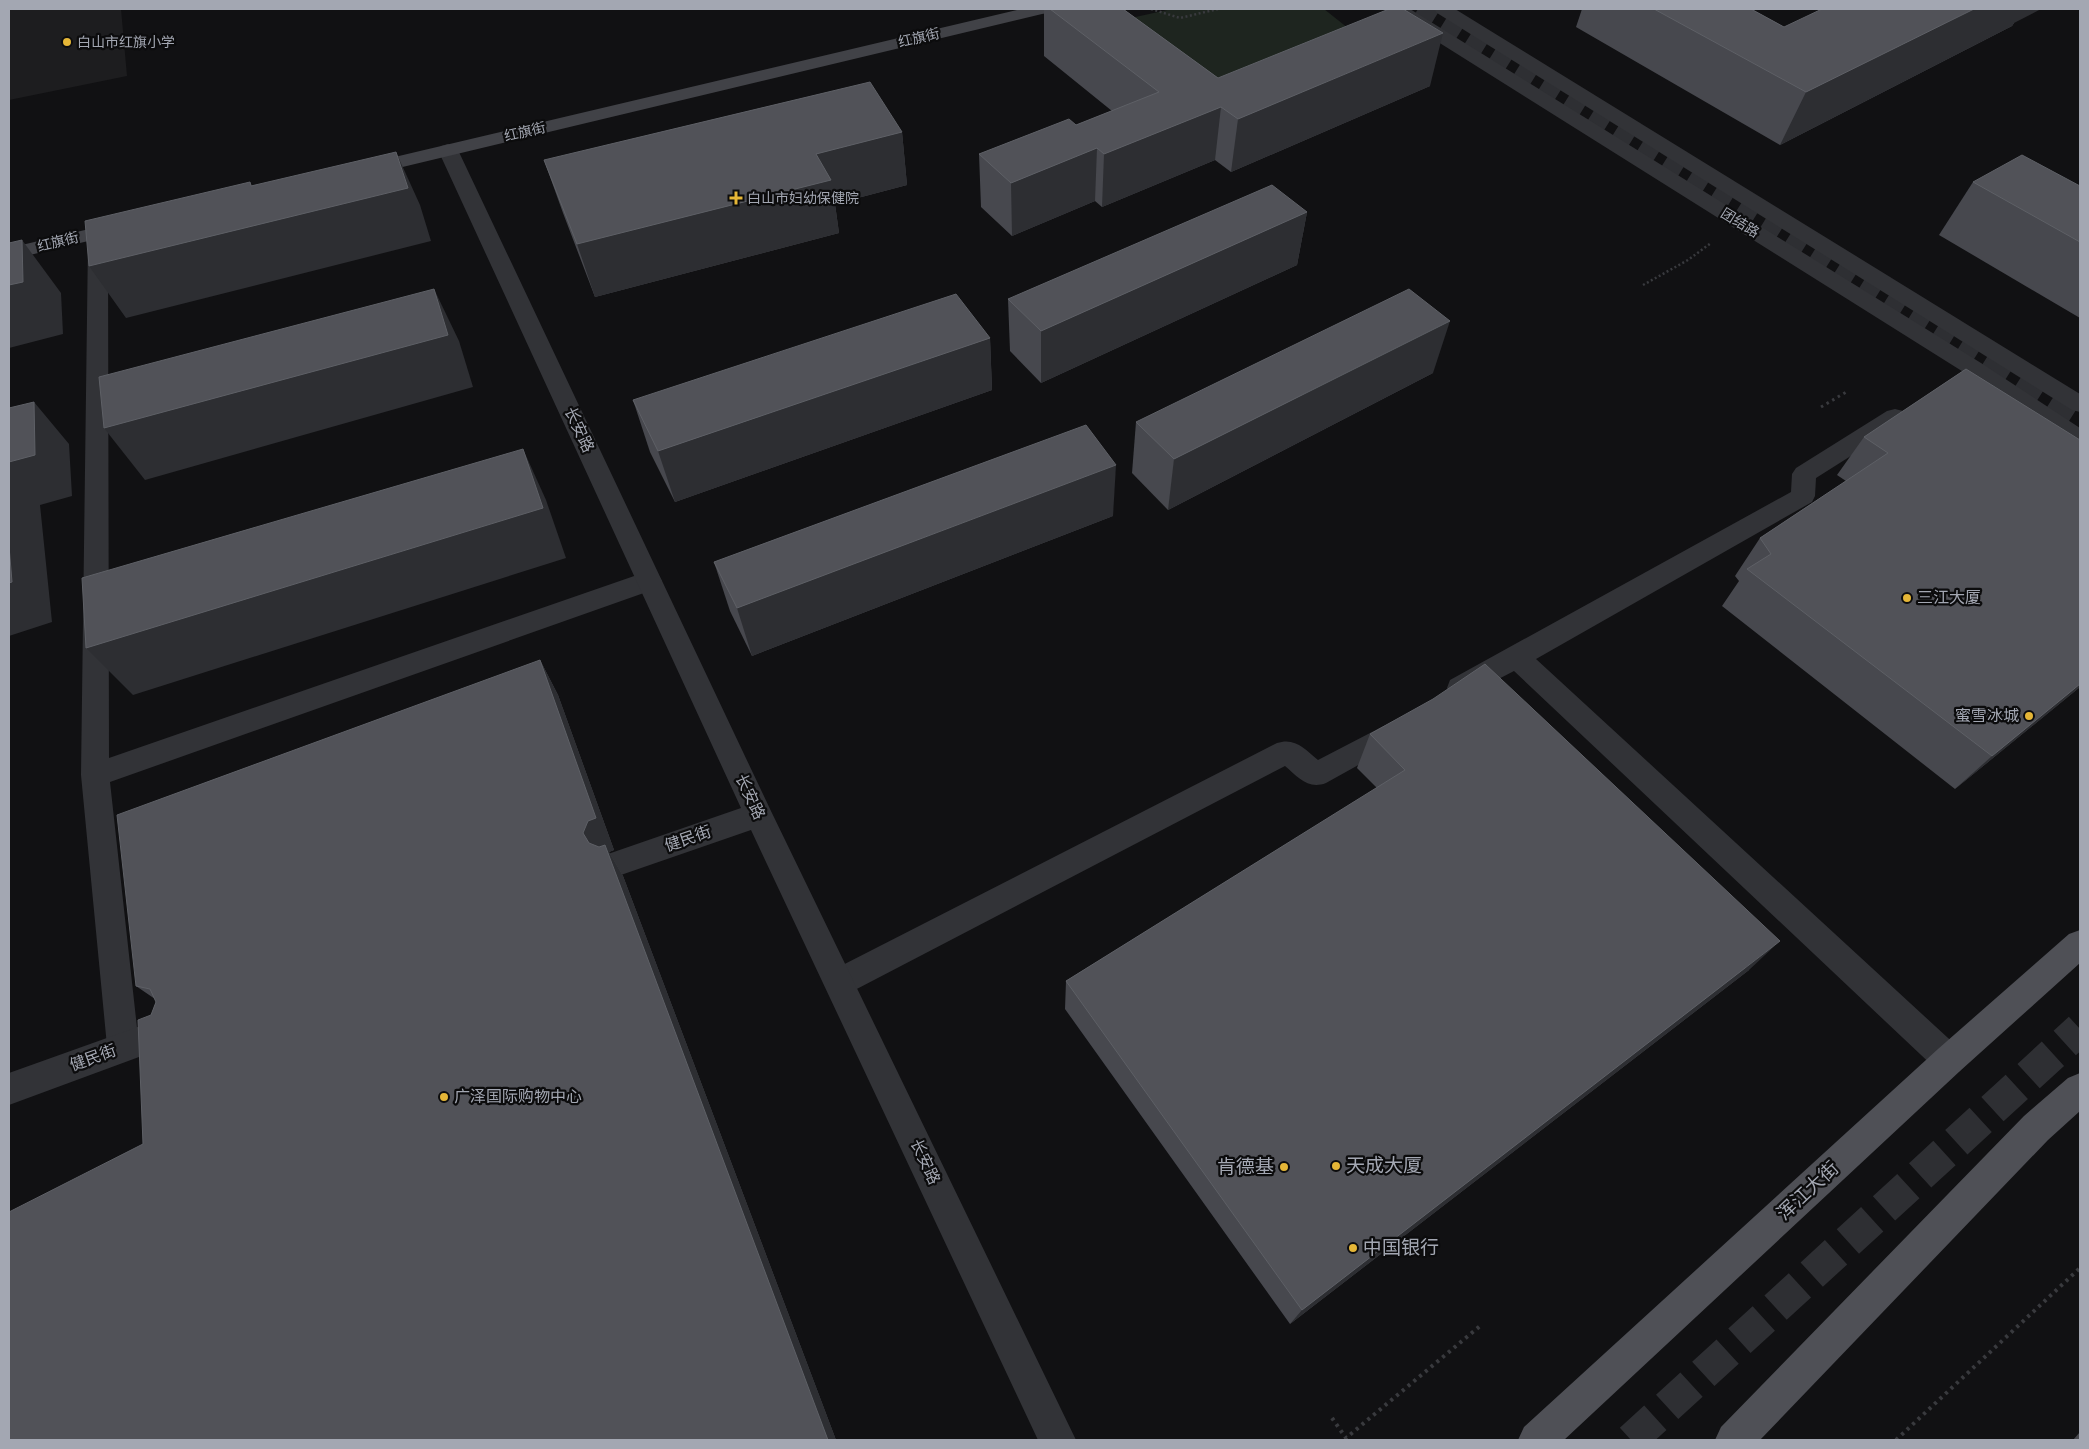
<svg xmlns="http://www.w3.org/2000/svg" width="2089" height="1449" font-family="'Varela Round','Noto Sans SC',sans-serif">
<rect width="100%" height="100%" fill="#111113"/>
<path fill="#1d1d1f" d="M 9,9 L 121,9 L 127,76 L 9,100 Z"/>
<path fill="#1e251f" d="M 1172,9 L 1324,9 L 1358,36 L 1202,97 L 1108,23 Z"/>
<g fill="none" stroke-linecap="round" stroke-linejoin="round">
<path stroke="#2e2f33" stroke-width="19" stroke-dasharray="19 10" stroke-linecap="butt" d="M 1418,9 L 1987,365"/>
<path stroke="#2e2f33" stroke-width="26" stroke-dasharray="26 12" stroke-linecap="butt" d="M 1985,363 L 2080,423"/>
<path stroke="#2e2f33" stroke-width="33" stroke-dasharray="33 16" stroke-linecap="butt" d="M 1631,1440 L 2080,1029"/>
<g stroke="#393a3e" stroke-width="2.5" stroke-dasharray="2 2.5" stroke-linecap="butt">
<path d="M 1151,9 L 1180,18 L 1218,9"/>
<path d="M 1643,285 L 1688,260 L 1711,243"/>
</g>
<path stroke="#393a3e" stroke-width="3" stroke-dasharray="2.5 4" stroke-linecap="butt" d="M 1821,407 L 1848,391"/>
<g stroke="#393a3e" stroke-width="4" stroke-dasharray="3 4.5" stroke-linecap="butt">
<path d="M 1332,1418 L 1346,1438 L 1480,1326"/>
<path d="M 1896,1440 L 2080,1268"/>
</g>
<g fill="#323337" fill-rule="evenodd">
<path d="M 98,236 L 105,237 L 108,242 L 109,758 L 640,574 L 649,571 L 658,574 L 662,581 L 658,588 L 110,782 L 139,1046 L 134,1057 L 123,1061 L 112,1057 L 107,1046 L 81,775 L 88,242 L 91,237 Z"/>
<path d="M 1895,409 L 1903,411 L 1907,417 L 1903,423 L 1816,478 L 1815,496 L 1812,502 L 1536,659 L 1960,1049 L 1965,1060 L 1960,1071 L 1949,1076 L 1938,1071 L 1514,671 L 1460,699 L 1450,696 L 1447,688 L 1450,680 L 1791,492 L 1792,474 L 1796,468 L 1887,411 Z"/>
<path d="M 1397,719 L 1407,722 L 1411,730 L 1407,738 L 1326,783 C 1308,790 1298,777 1285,766 L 851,992 L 840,997 L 829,992 L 824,982 L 829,972 L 1277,743 C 1295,737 1305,749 1318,760 Z"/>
</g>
<g fill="#323337" fill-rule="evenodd">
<path d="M 1389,9 L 1410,9 L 1981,363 L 2080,428 L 2080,447 L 2072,445 L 1965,373 L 1392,13 Z"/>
<path d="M 1434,9 L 1455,9 L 2080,394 L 2080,412 L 2072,410 L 1437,13 Z"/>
<path d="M 448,144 L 455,146 L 458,150 L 770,809 L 1076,1440 L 1038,1440 L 751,830 L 618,876 L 608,872 L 603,863 L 608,854 L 741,808 L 438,150 L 441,146 Z"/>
<path d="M 174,1014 L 185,1018 L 190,1029 L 185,1040 L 9,1105 L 9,1073 Z"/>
</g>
<g fill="#414247" fill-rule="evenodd">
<path d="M 1021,9 L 1051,9 L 1048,13 L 1042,14 L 365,176 L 358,174 L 355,170 L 358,166 L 365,164 Z"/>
<path d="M 123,221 L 130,223 L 133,227 L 130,231 L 9,260 L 9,248 Z"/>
</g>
<g fill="#4f5056" fill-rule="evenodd">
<path d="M 2080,930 L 2080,963 L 1960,1071 L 1564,1440 L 1518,1440 L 1524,1427 L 1938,1049 L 2069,934 Z"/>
<path d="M 2080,1073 L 2080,1111 L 2048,1140 L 1760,1440 L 1715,1440 L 1721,1427 L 2024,1116 L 2068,1078 Z"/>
</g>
</g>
<g fill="#47484e">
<path d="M 1044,9 L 1123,9 L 1218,78 L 1430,86 L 1231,172 L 1215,160 L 1102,207 L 1095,201 L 1012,236 L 981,207 L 979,154 L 1076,125 L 1112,111 L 1044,56 Z"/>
<path d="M 1582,9 L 1751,9 L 1784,27 L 2014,23 L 2012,26 L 1780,145 L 1576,27 Z"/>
<path d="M 902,132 L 907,185 L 835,204 L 839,233 L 595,297 L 563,213 L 544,160 Z"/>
<path d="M 1973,182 L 2080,186 L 2080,318 L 1939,235 Z"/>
<path d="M 1307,212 L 1297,265 L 1041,383 L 1010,351 L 1008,299 Z"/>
<path d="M 990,338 L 992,390 L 675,502 L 650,452 L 633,400 Z"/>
<path d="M 1966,369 L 2080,687 L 1955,789 L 1722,606 L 1739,581 L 1735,576 L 1760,538 L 1846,481 L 1837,475 L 1864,437 Z"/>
<path d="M 1433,373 L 1168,510 L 1132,473 L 1136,422 Z"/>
<path d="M 1113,516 L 752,656 L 730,611 L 714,562 Z"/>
<path d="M 540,660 L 558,695 L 614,850 L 609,852 L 623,876 L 836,1440 L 9,1440 L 143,1144 L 151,1015 L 156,1002 L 155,999 L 136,986 Z"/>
<path d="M 1370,734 L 1749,970 L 1290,1324 L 1065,1009 L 1066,981 L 1377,788 L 1357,768 Z"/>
<path d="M 2080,1432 L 2080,1440 L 2073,1440 Z"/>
</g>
<g fill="#2d2e32">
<path d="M 1974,9 L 2041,9 L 2014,23 L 2012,26 L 1780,145 L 1806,92 Z"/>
<path d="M 1443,33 L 1430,86 L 1231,172 L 1238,119 Z"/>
<path d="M 1221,107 L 1215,160 L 1102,207 L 1104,154 Z"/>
<path d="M 902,132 L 907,185 L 835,204 L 839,233 L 595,297 L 577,244 L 816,154 Z"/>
<path d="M 1097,148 L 1095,201 L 1012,236 L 1011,183 Z"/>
<path d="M 396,152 L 420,205 L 431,241 L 126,318 L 89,266 L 251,186 L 250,182 L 272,221 Z"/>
<path d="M 1307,212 L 1297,265 L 1041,383 L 1041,331 Z"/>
<path d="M 22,240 L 61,293 L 63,334 L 9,348 L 9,285 Z"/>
<path d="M 434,289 L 459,341 L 473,387 L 145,480 L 104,428 Z"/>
<path d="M 1450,321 L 1433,373 L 1168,510 L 1174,459 Z"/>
<path d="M 990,338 L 992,390 L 675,502 L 658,451 Z"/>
<path d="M 34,402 L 69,444 L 72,496 L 40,505 L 52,622 L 9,636 L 9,462 Z"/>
<path d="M 523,449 L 546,500 L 566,558 L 133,695 L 86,648 Z"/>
<path d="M 1116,465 L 1113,516 L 752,656 L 737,608 Z"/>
<path d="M 540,660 L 558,695 L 614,850 L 609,852 L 623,876 L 836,1440 L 828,1440 L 601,864 L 583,833 Z"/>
<path d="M 2080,684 L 2080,687 L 1955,789 L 1992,756 Z"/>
<path d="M 1780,941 L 1749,970 L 1290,1324 L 1302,1310 Z"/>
</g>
<g fill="#515258" stroke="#5e6066">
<path d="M 1050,9 L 1123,9 L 1218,78 L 1389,9 L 1403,9 L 1443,33 L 1238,119 L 1221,107 L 1104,154 L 1097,148 L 1011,183 L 979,154 L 1069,119 L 1076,125 L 1159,92 Z"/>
<path d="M 1654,9 L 1751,9 L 1784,27 L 1822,9 L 1974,9 L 1806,92 Z"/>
<path d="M 870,82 L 902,132 L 816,154 L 831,180 L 577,244 L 544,160 Z"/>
<path d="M 396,152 L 408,188 L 89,266 L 85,221 L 250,182 L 251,186 Z"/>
<path d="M 2022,155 L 2080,186 L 2080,242 L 1973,182 Z"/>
<path d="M 1272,185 L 1307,212 L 1041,331 L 1008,299 Z"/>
<path d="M 22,240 L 23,282 L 9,285 L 9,243 Z"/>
<path d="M 434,289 L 448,335 L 104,428 L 99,377 Z"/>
<path d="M 1409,289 L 1450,321 L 1174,459 L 1136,422 Z"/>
<path d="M 956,294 L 990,338 L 658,451 L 633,400 Z"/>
<path d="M 1966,369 L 2080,440 L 2080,684 L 1992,756 L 1747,569 L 1771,554 L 1760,538 L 1888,453 L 1864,437 Z"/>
<path d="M 34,402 L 35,455 L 9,462 L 9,408 Z"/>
<path d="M 1086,425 L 1116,465 L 737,608 L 714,562 Z"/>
<path d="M 523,449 L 543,508 L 86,648 L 82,578 Z"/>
<path d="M 9,546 L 12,582 L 9,583 Z"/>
<path d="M 540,660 L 596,818 L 588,821 L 583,833 L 589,843 L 599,847 L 605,845 L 828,1440 L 9,1440 L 9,1212 L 143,1144 L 138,1020 L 151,1015 L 156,1002 L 150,989 L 136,986 L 117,815 Z"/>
<path d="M 1485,664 L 1780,941 L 1302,1310 L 1066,981 L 1405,770 L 1370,734 L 1433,699 Z"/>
</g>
<g fill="#e5b637" stroke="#0c0c0d" stroke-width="2">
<circle cx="67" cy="42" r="5"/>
<path d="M733.5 190.5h5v5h5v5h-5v5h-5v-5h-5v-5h5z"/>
<circle cx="1907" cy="598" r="5"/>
<circle cx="2029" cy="716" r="5"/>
<circle cx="444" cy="1097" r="5"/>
<circle cx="1336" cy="1166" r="5"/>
<circle cx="1284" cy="1167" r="5"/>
<circle cx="1353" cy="1248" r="5"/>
</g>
<g text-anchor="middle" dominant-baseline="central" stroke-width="4.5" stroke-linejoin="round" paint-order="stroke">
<g font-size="14" fill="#a3a7b2" stroke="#0c0c0d">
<text transform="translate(919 38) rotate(-13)">红旗街</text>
<text transform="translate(525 132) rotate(-13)">红旗街</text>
<text transform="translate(1740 223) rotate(32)">团结路</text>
<text transform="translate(58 242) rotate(-14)">红旗街</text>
</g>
<g font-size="14" fill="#a3a7b2" stroke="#0c0c0d" text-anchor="start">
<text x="77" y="42">白山市红旗小学</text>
<text x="747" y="198">白山市妇幼保健院</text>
</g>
<g font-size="16" fill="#a3a7b2" stroke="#0c0c0d">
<text transform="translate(579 430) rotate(65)">长安路</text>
<text transform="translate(750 797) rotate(65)">长安路</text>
<text transform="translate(688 839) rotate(-19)">健民街</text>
<text transform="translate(93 1058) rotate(-20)">健民街</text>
<text transform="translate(925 1162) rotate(65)">长安路</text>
</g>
<g font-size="16" fill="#a3a7b2" stroke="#0c0c0d" text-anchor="start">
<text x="1917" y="598">三江大厦</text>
<text x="2019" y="716" text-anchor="end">蜜雪冰城</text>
<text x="454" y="1097">广泽国际购物中心</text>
</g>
<g font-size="19" fill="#a3a7b2" stroke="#0c0c0d" text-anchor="start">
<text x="1346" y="1166">天成大厦</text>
<text x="1274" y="1167" text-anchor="end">肯德基</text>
<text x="1363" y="1248">中国银行</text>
</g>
<g font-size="19" fill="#a3a7b2" stroke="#0c0c0d">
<text transform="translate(1808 1191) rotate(-43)">浑江大街</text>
</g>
</g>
<rect width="2089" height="1449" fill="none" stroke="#a3a7b2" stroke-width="20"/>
</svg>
